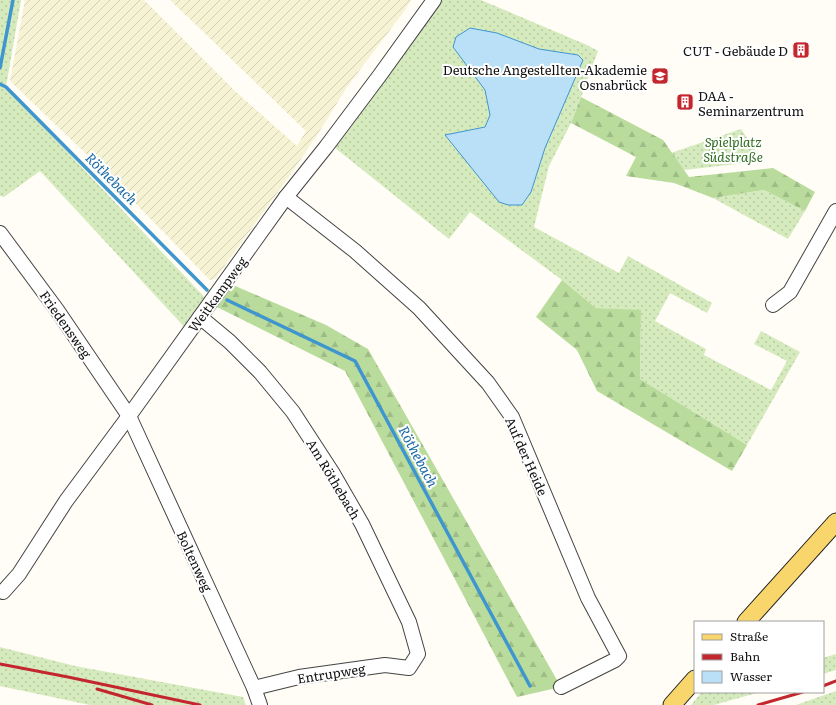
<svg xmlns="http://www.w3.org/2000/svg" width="836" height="705" font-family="Literata,serif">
<defs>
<pattern id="farmland-furrows" width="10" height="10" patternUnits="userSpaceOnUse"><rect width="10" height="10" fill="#f6f3d4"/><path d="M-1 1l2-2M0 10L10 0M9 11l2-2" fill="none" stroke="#d2cfb5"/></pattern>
<pattern id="grass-dots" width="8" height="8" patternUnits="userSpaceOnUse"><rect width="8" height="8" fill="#d5ebbd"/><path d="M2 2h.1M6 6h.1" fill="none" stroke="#b6c8a1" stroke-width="1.8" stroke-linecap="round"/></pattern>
<pattern id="forest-firs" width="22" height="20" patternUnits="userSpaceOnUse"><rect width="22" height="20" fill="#b9dc9c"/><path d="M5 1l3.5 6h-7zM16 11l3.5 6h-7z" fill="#9ebc85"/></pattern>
</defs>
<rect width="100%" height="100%" fill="#fffdf5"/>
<path fill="url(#farmland-furrows)" d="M 25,0 L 144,0 L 236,92 L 297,146 L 306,131 L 170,0 L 411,0 L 405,10 L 347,87 L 321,129 L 291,174 L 215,279 L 210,280 L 104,171 L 10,81 Z"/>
<g fill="url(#grass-dots)">
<path d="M 0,0 L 21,0 L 6,87 L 211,304 L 189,332 L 40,171 L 4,197 L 0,196 Z"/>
<path d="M 440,0 L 481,0 L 587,45 L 598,51 L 581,97 L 571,123 L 549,166 L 534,227 L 619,273 L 628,256 L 712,303 L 707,313 L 670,293 L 655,321 L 706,349 L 704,355 L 771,390 L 787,361 L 754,344 L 761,331 L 800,352 L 747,445 L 640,379 L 641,311 L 596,308 L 562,280 L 470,212 L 449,239 L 334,147 Z"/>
<path d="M 741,129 L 763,161 L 684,170 L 671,153 Z"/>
<path d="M 764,190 L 805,211 L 788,239 L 713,198 Z"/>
<path d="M 0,647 L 75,666 L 243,697 L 246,705 L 90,705 L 0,686 Z"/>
<path d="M 836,654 L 836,670 L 823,674 L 823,658 Z"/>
<path d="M 836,691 L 836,705 L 796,705 Z"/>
<path d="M 704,692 L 760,692 L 714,705 L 691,705 L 701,693 Z"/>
</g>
<g fill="url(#forest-firs)">
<path d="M 581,97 L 663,140 L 689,177 L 773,168 L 815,192 L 805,211 L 764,190 L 713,198 L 674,183 L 626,176 L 636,157 L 571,123 Z"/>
<path d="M 562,280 L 596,308 L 641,310 L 640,379 L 747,445 L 732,471 L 597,391 L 577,350 L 536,317 Z"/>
<path d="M 226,282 L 326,325 L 368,349 L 561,687 L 517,697 L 345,371 L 211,304 Z"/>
</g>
<path fill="#b9e0f7" stroke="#3f96cf" d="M 470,28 L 497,33 L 539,49 L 578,55 L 583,60 L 545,148 L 531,192 L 522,205 L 508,205 L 499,202 L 445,135 L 485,127 L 490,115 L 485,90 L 453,47 L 456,37 Z"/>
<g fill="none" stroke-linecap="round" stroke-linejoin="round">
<g stroke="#3f96cf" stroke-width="3.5">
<path d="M 0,68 L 13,0"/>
<path d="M 0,84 L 6,87 L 207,290"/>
<path d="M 227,300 L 355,361 L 530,686"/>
</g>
<g stroke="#444" stroke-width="16">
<g id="minor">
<path d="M 286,197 L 355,251 L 419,308 L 488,383 L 512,417 L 588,598 L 619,656 L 615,660 L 561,687"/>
<path d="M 0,233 L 57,310 L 129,416 L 254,688 L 260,705"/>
<path d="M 773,305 L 790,292 L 836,211"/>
<path d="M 200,317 L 230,342 L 260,372 L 293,412 L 332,472 L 362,524 L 409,622 L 418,654 L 409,668 L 385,665 L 299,677 L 254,688"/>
<path d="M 3,592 L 19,574 L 66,501 L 129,416 L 286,197 L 326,147 L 380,75 L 434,0"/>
</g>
</g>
<g stroke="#222" stroke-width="19">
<g id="major">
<path d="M 746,622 L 836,522"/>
<path d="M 672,705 L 695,679"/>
</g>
</g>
<use href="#minor" stroke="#fff" stroke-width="14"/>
<use href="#major" stroke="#f9d66b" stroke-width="17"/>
<g stroke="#c4262e" stroke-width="3">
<path d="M 0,664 L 68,677 L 200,705"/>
<path d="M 823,686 L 836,681"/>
<path d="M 97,689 L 152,705"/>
<path d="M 758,705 L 803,692"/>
</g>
</g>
<defs>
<g id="building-square" transform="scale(0.9)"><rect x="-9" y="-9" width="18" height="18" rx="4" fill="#c4262e" stroke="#fff"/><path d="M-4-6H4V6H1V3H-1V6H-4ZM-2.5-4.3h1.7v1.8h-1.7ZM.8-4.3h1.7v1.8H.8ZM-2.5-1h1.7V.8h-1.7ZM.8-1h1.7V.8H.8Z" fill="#fff"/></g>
<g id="school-square" transform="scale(0.9)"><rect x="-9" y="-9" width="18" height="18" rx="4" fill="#c4262e" stroke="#fff"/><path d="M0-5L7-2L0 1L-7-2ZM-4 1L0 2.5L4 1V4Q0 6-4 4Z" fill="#fff"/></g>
</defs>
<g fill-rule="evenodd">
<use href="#building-square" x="801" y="50"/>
<use href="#school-square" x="660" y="76"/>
<use href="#building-square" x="685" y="102"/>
</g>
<g text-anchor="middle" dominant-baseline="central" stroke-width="4" stroke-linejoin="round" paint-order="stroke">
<g font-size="13" fill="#111" stroke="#fff" text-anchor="end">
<text x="788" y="50">CUT - Gebäude D</text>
<text x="647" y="69">Deutsche Angestellten-Akademie<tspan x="647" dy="15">Osnabrück</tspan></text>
<text x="698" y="95" text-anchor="start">DAA -<tspan x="698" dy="15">Seminarzentrum</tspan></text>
</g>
<g font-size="13" font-style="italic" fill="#2f6b1f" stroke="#fff">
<text x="733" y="141">Spielplatz<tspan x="733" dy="15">Südstraße</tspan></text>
</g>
<g font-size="13" fill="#111" stroke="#fff">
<text transform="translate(217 294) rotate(-54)">Weitkampweg</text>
<text transform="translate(66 324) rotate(55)">Friedensweg</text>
<text transform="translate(527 456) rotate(66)">Auf der Heide</text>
<text transform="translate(334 479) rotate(59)">Am Röthebach</text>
<text transform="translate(195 561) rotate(65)">Boltenweg</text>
<text transform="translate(331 673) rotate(-9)">Entrupweg</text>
</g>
<g font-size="14" font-style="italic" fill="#1768a6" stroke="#fff">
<text transform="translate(112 178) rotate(45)">Röthebach</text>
<text transform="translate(419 456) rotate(62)">Röthebach</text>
</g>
</g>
<rect x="694" y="621" width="130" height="72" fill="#ffffff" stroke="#a0a0a0"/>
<rect x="702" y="634" width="20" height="6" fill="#f9d66b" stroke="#a0a0a0"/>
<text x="730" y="641" font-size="12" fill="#111111">Straße</text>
<rect x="702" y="654" width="20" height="6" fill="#c4262e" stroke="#a0a0a0"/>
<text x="730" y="661" font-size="12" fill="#111111">Bahn</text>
<rect x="702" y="671" width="20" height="12" fill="#b9e0f7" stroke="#a0a0a0"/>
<text x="730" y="681" font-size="12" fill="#111111">Wasser</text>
</svg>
